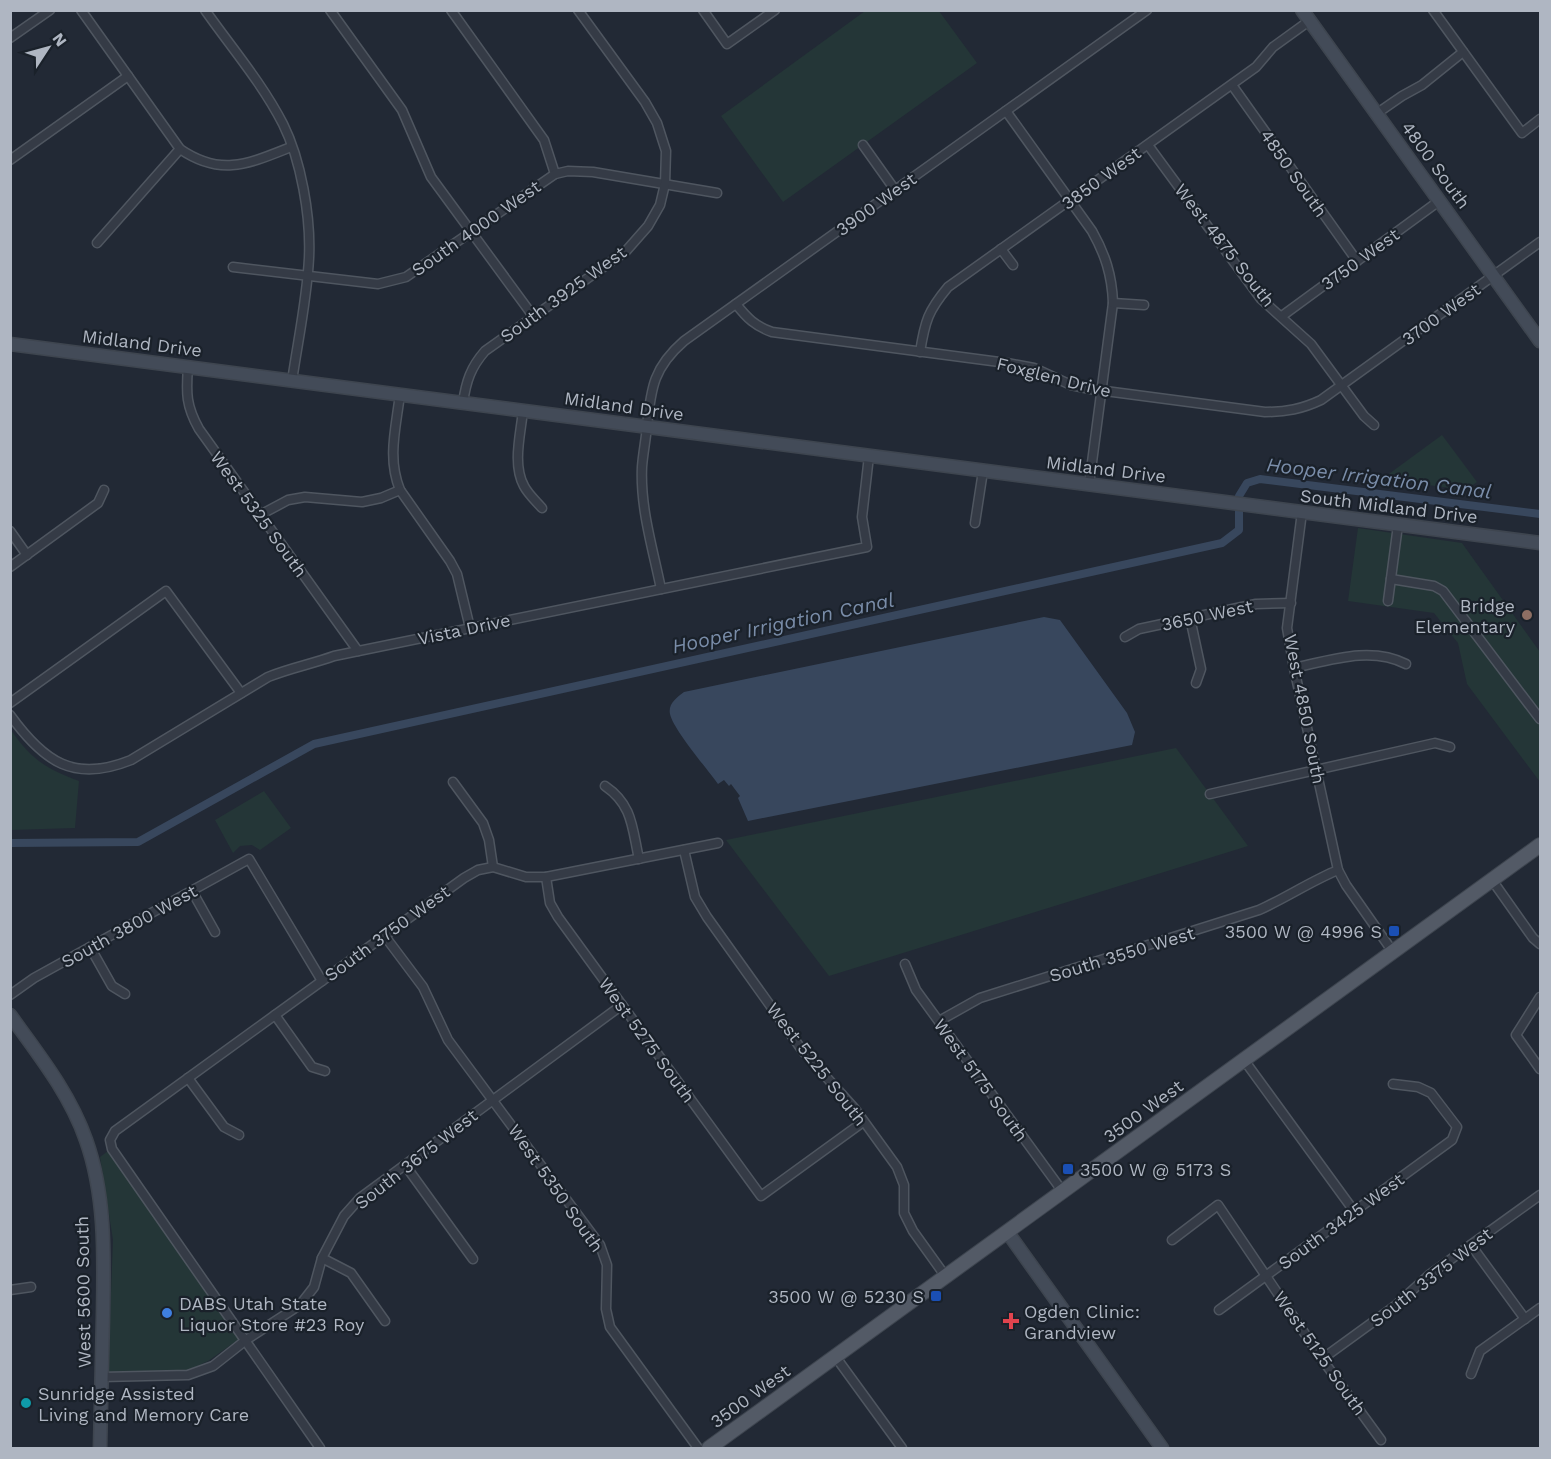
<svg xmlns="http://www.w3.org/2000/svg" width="1551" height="1459" font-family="'Work Sans',sans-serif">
<rect width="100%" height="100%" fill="#222935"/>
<g fill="#243637">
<path d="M 865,11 L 939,11 L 977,63 L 783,202 L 721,116 Z"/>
<path d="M 1442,435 L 1477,482 L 1466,490 L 1382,479 Z"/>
<path d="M 1358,528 L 1462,543 L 1540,652 L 1540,782 L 1467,684 L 1458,643 L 1434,613 L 1348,601 Z"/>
<path d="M 11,730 C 31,759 46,769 79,781 L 75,828 L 11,830 Z"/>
<path d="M 1176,748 L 1248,846 L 829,976 L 726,840 Z"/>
<path d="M 264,791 L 291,828 L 260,850 L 252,845 L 240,846 L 233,853 L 215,820 Z"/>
<path d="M 108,1151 L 242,1337 L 208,1361 L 180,1374 L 108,1372 L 113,1240 L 100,1157 Z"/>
</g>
<path fill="#38475d" d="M 1044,617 L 1060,620 L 1127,713 L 1135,732 L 1132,745 L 748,821 L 738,798 L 740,796 L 731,784 L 729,786 L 724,780 L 718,784 C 708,770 673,729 670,714 C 668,704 676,698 684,692 Z"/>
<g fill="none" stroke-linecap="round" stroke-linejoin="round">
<path stroke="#38475d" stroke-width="8" d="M 10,843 L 138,842 L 314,744 L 1222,543 L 1239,530 L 1239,496 L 1247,483 L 1260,479 L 1540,514"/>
<g stroke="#4f5660" stroke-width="11">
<g id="street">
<path d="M 81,10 L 180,149 C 221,177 248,164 291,147"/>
<path d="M 205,10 C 231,47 262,83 283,124 C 301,160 311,217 309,258 C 307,299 298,340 292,381"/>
<path d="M 330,10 L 402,110 L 431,177 L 533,316"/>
<path d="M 451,10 L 544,140 L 555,174"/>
<path d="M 703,10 L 727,44 L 775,10"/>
<path d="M 1433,10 L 1522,133 L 1540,119"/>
<path d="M 10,38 L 50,10"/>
<path d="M 1232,85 L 1357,261"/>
<path d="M 1006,111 L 1092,231 C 1105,254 1112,275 1113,303 L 1089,485"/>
<path d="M 1376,114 L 1402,96 L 1422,85 L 1463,52"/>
<path d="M 863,145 L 895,190"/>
<path d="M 1148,145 L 1261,299 L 1311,344 L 1364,416 L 1374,425"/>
<path d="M 10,160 L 128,76"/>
<path d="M 97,243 L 180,149"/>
<path d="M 1001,249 L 1013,265"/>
<path d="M 233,267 L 378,284 L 406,277 L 555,174 L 568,171 L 593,172 L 717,193"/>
<path d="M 1113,303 L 1144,305"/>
<path d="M 736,304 C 747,318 755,326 772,332 L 1007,363 L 1034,368 L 1071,385 L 1090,389 L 1265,412 C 1286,412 1302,409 1321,400 L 1540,242"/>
<path d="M 1282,316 L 1439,201"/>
<path d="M 920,352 C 925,321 928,311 948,287 L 1256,67 L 1273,47 L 1309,21"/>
<path d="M 188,367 C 186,393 186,406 199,429 L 358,651"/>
<path d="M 400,394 C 396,428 387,458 400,490 L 450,561 L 457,574 L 470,628"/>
<path d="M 463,403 C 466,381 471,367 485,351 L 626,251 L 648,226 L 660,205 L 665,184 L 666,151 L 657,123 L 645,102 L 578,10"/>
<path d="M 523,410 C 521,433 512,464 524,486 C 528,494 536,501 542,508"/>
<path d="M 1302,512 L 1287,628 L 1294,668 L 1338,870 L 1346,885 L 1393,952"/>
<path d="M 260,515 L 288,500 L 305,497 L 362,502 L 381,498 L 400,490"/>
<path d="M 975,523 L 983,471"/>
<path d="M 10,531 L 27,555"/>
<path d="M 10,567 L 98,503 L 104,490"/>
<path d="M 1391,579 L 1434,586 L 1443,591 L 1540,719"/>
<path d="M 661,589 C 653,549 640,508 642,467 C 643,453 646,439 647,426 C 651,387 654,367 684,341 L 1147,10"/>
<path d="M 1388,601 L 1398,525"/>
<path d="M 1190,618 L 1201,669 L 1196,683"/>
<path d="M 1125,637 L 1139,629 L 1256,604 L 1291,603"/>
<path d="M 1294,668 C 1331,660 1371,646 1406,664"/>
<path d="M 10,703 L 166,591 L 241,693"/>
<path d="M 10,715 C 44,762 74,783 131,760 L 268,677 C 290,668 312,664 334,656 L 867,547 L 862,517 L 869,456"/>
<path d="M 453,782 L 483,823 L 489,840 L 493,867"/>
<path d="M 605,786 C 633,805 632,828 639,859"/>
<path d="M 1210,794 L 1435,743 L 1450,747"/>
<path d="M 684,850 L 695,897 L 707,917 L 802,1050 L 855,1109 L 897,1167 L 904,1185 L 904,1213 L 913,1231 L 946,1277"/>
<path d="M 546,877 L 550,903 L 558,917 L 761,1196 L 863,1122"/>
<path d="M 1492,880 L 1533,938 L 1540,944"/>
<path d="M 192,891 L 215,932"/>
<path d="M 384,935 L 423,987 L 448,1040 L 600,1245 L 607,1265 L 606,1309 L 610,1327 L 698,1448"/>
<path d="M 90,947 L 112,986 L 125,994"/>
<path d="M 905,964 L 916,990 L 1063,1192"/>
<path d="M 10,995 L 34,978 L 249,859 L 322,981"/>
<path d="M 1540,997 L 1516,1035 L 1540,1069"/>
<path d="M 275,1015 L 312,1067 L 325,1071"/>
<path d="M 939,1021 L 980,998 L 1259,910 C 1286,898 1311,881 1338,870"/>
<path d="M 1244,1060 L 1354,1211"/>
<path d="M 188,1078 L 224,1127 L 239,1135"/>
<path d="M 405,1165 L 473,1259"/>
<path d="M 1172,1240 L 1218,1205 L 1322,1359 L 1381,1440"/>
<path d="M 1471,1245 L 1525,1319"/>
<path d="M 322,1258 L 351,1273 L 385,1321"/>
<path d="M 10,1290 L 31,1287"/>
<path d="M 1219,1310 L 1452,1140 L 1457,1127 L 1431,1093 L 1418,1087 L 1393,1084"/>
<path d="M 835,1356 L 902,1448"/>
<path d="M 1322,1359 L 1395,1306 L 1429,1275 L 1540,1195"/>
<path d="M 1471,1374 L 1480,1351 L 1540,1308"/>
<path d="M 102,1377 L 188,1375 L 213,1366 L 246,1340 L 300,1305 L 314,1287 L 322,1258 L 344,1216 L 360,1198 L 622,1005"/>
<path d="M 320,1448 L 112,1149 L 110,1140 L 115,1131 L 464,878 L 478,870 L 493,867 L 526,877 L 546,877 L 718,843"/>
</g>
</g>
<g stroke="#3e454f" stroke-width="15">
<g id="secondary">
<path d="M 1302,10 L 1540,341"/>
<path d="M 10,344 L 1540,543"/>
<path d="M 10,1015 C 39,1055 70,1094 86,1140 C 106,1196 104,1258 103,1316 C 102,1360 101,1404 100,1448"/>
<path d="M 1008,1233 L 1162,1448"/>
</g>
</g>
<g stroke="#3e454f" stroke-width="16">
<path id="primary" d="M 709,1448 L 1540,845"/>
</g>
<use href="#street" stroke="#353b46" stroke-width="8"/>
<use href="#secondary" stroke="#434b58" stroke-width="12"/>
<use href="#primary" stroke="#535a66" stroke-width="14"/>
</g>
<circle fill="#8d6e63" stroke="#1a212a" stroke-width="2" cx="1527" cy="615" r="6"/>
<g fill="#1a4fb4" stroke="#1a212a" stroke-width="2">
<rect x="1388" y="925" width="12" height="12" rx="3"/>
<rect x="1062" y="1163" width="12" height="12" rx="3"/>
<rect x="930" y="1290" width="12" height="12" rx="3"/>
</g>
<circle fill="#3f7fe0" stroke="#1a212a" stroke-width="2" cx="167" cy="1313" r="6"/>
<path fill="#e0444e" stroke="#1a212a" stroke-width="2" d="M1008 1312h6v6h6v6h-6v6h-6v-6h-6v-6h6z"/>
<circle fill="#0f9aa8" stroke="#1a212a" stroke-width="2" cx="26" cy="1403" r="6"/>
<g text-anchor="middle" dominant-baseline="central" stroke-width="4.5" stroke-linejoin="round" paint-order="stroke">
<g font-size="18" fill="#afb6c2" stroke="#1a212a">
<text transform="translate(1436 165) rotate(54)">4800 South</text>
<text transform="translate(1294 173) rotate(55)">4850 South</text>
<text transform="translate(1101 178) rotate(-36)">3850 West</text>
<text transform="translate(876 204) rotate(-36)">3900 West</text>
<text transform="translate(476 228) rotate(-35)">South 4000 West</text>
<text transform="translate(1225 245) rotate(52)">West 4875 South</text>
<text transform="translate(1360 259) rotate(-36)">3750 West</text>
<text transform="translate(563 294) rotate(-36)">South 3925 West</text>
<text transform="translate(1441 314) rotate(-36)">3700 West</text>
<text transform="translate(142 343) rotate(7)">Midland Drive</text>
<text transform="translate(1054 377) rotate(14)">Foxglen Drive</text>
<text transform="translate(624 406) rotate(8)">Midland Drive</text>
<text transform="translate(1106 469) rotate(7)">Midland Drive</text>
<text transform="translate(1389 506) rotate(7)">South Midland Drive</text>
<text transform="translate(259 514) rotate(54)">West 5325 South</text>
<text transform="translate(1207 615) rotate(-12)">3650 West</text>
<text transform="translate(464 629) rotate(-12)">Vista Drive</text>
<text transform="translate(1305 709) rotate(79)">West 4850 South</text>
<text transform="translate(129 926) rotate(-29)">South 3800 West</text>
<text transform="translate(387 933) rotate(-36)">South 3750 West</text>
<text transform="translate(1122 954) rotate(-17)">South 3550 West</text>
<text transform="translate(647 1040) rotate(54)">West 5275 South</text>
<text transform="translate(817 1064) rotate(52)">West 5225 South</text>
<text transform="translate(981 1080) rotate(54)">West 5175 South</text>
<text transform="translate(1143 1111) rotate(-36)">3500 West</text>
<text transform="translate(416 1159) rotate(-38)">South 3675 West</text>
<text transform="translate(556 1188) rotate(55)">West 5350 South</text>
<text transform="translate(1341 1221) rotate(-36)">South 3425 West</text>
<text transform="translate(1431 1277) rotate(-38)">South 3375 West</text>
<text transform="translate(83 1292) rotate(-91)">West 5600 South</text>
<text transform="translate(1320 1353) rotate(55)">West 5125 South</text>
<text transform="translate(750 1396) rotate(-36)">3500 West</text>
</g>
<g font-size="18" fill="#afb6c2" stroke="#1a212a" text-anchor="start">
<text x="1515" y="605" text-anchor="end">Bridge<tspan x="1515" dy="21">Elementary</tspan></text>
<text x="1382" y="931" text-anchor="end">3500 W @ 4996 S</text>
<text x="1080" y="1169">3500 W @ 5173 S</text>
<text x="924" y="1296" text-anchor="end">3500 W @ 5230 S</text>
<text x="179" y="1303">DABS Utah State<tspan x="179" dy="21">Liquor Store #23 Roy</tspan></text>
<text x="1024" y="1311">Ogden Clinic:<tspan x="1024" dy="21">Grandview</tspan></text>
<text x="38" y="1393">Sunridge Assisted<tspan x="38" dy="21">Living and Memory Care</tspan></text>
</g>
<g font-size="20" font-style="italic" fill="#7a8da9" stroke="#1a212a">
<text transform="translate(1379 478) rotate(7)">Hooper Irrigation Canal</text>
<text transform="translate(783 623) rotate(-12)">Hooper Irrigation Canal</text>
</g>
</g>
<rect width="1551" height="1459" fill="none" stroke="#afb6c2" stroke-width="24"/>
<g transform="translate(48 48) rotate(54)" stroke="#1a212a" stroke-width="4.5" paint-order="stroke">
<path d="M0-4.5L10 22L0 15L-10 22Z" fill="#afb6c2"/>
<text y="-9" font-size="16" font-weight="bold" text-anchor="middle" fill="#afb6c2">N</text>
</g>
</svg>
